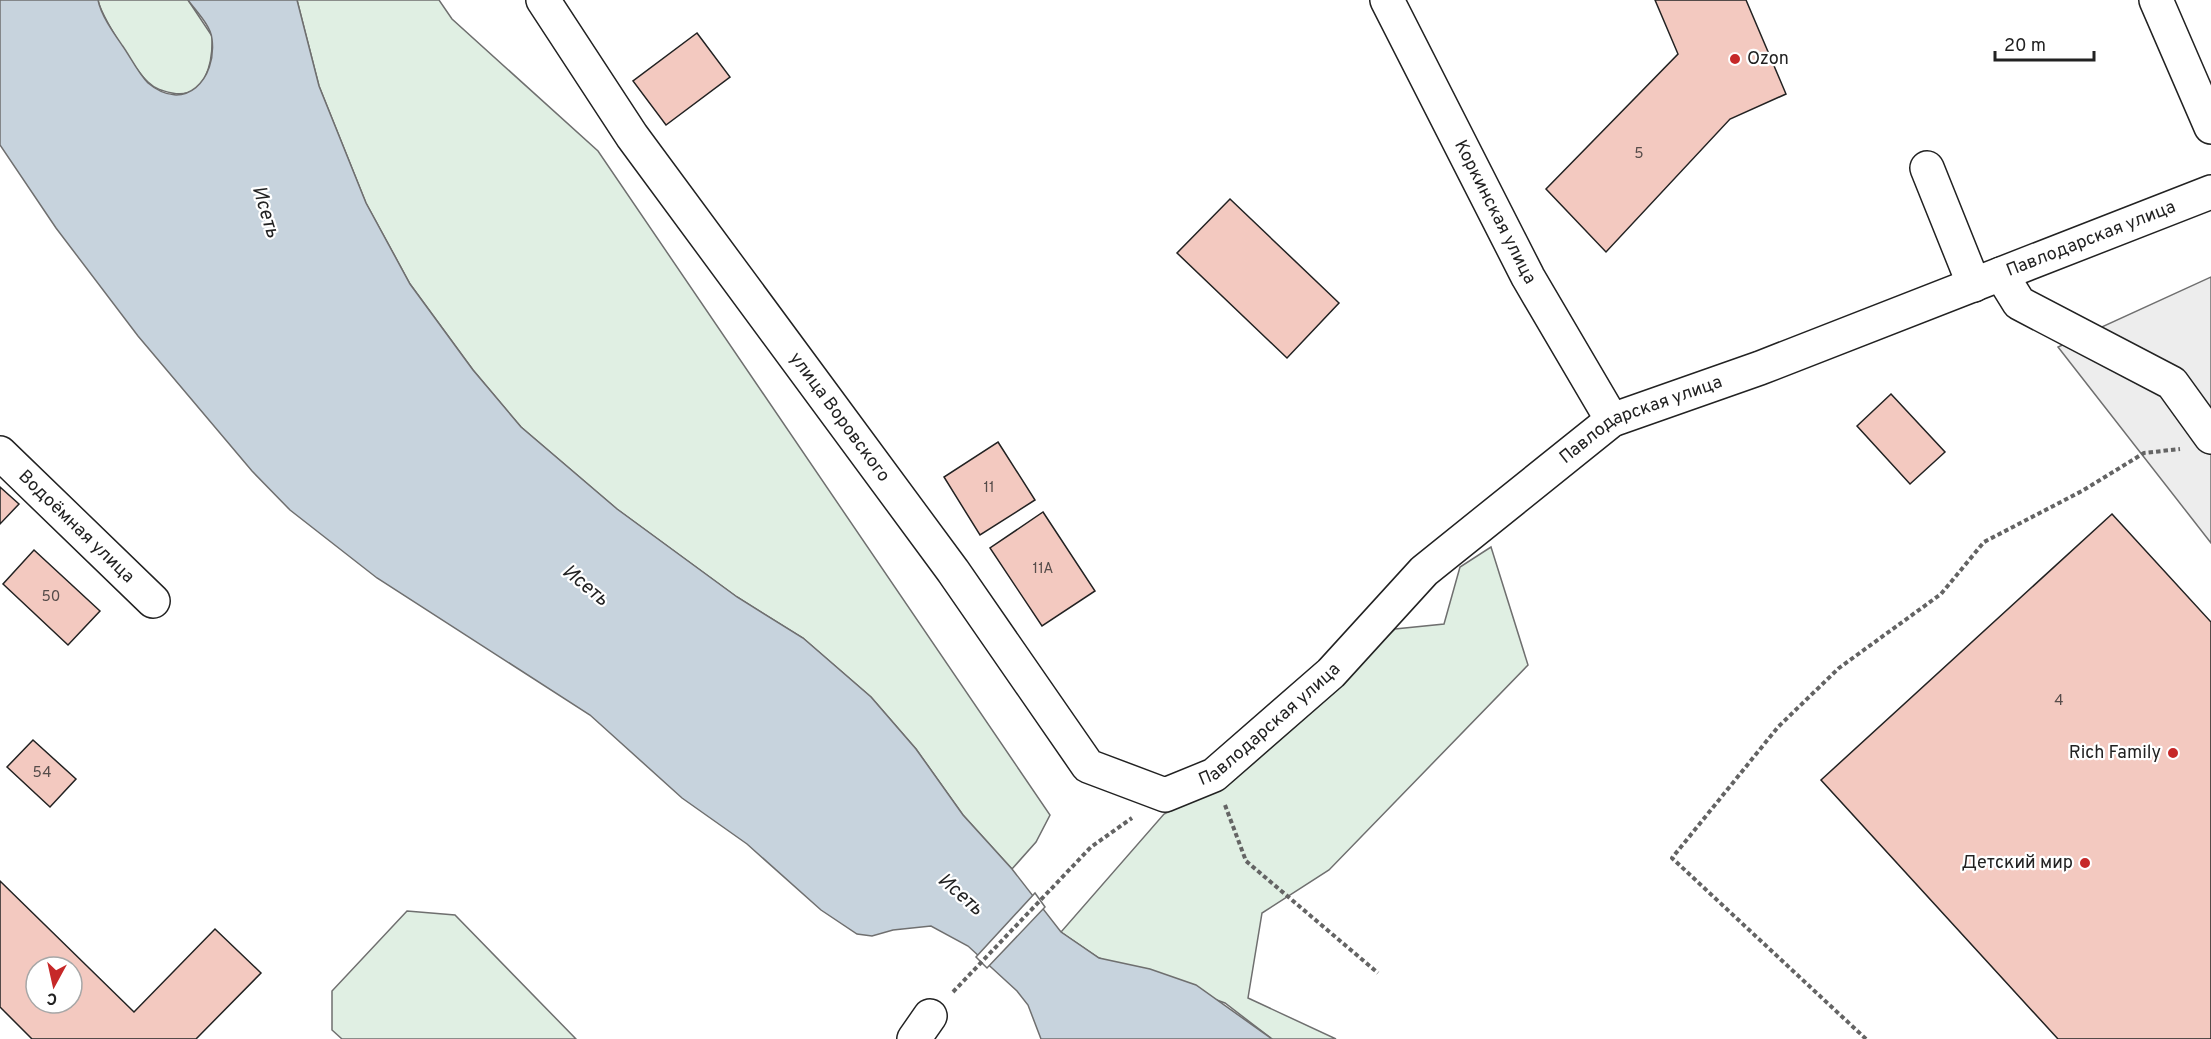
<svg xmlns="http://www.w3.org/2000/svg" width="2211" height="1039" font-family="Overpass,sans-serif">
<rect width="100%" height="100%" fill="#fff"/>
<g fill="#e0efe3" stroke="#6f6f6f" stroke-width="1.5">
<path d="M 98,0 L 188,0 L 212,36 C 213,62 206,100 172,93 C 163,91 155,89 148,82 C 136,71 101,16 98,0 Z"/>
<path d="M 297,0 L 439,0 L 452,19 L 598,151 L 1050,815 L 1036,842 L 1012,869 L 963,815 L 916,749 L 871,697 L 803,638 L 737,597 L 617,509 L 521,427 L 473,370 L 410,284 L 366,203 L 319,86 Z"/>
<path d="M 1491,547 L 1528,665 L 1329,870 L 1262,913 L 1248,998 L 1336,1039 L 1272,1039 L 1225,1003 L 1099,958 L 1061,932 L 1164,814 L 1232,781 L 1395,629 L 1444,624 L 1460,567 Z"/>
<path d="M 407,911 L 455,915 L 576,1039 L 342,1039 L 332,1030 L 332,991 Z"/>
</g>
<path fill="#ededed" stroke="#6f6f6f" stroke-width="1.5" d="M 2211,277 L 2211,543 L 2058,347 Z"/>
<path fill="#c7d3dd" stroke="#6f6f6f" stroke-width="1.5" d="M 0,0 L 98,0 C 101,15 113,32 122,45 C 130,56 138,73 148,83 C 185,114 217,79 212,39 C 211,26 196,11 188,0 L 297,0 L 319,86 L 366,203 L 410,284 L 473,370 L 521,427 L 617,509 L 737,597 L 803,638 L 871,697 L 916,749 L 963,815 L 1012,869 L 1061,932 L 1099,958 L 1150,969 L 1196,985 L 1272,1039 L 1041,1039 L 1028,1005 L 1017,991 L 968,946 L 931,926 L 893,930 L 872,936 L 857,934 L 821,910 L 747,844 L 682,798 L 590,715 L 377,578 L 290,510 L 252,471 L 138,336 L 56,228 L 0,145 Z"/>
<path fill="#fff" stroke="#6f6f6f" stroke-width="1.5" d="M 1035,893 L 1045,907 L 987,968 L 976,957 Z"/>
<g fill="#f3c9c0" stroke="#222" stroke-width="1.5" fill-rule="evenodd">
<path d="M 1655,0 L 1746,0 L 1786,94 L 1730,119 L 1606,252 L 1546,189 L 1678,54 Z"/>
<path d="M 697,33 L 730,77 L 666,125 L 633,81 Z"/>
<path d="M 1230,199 L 1339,303 L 1287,358 L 1177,253 Z"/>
<path d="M 1891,394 L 1945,452 L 1910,484 L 1857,426 Z"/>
<path d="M 998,442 L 1035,500 L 980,535 L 944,477 Z"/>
<path d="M 0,487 L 19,504 L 0,524 Z"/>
<path d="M 1043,512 L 1095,591 L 1042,626 L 990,548 Z"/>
<path d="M 2112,514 L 2211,622 L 2211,1039 L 2058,1039 L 1821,780 Z"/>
<path d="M 34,550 L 100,611 L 68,645 L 3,584 Z"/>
<path d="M 33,740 L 76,779 L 50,807 L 7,767 Z"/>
<path d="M 0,881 L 134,1012 L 215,929 L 261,973 L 196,1039 L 32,1039 L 0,1007 ZM 36,967 L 72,967 L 72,1003 L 36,1003 Z"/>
</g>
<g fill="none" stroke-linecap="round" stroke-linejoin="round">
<g stroke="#222" stroke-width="36">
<g id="minor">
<path id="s1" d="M 543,0 L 632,136 L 953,571 L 1088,766 L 1165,795 L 1214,775 L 1331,673 L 1424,571 L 1612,420 L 1760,368 L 2211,192"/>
<path id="s2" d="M 1387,0 L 1528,277 L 1612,420"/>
<path d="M 2156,0 L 2211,127"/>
<path d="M 1927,168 L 1974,285"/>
<path d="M 2001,274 L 2019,303 L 2172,383 L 2211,437"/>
<path id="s3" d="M 0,453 L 153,601"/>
<path d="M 914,1039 L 930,1016"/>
</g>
</g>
<g stroke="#646464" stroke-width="4" stroke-dasharray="4.5 3" stroke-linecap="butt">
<path d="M 1225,805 L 1246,861 L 1378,973"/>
<path d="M 953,992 L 1091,847 L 1132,818"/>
<path d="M 1866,1039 L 1672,858 L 1778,727 L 1839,668 L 1941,594 L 1984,542 L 2082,491 L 2144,453 L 2180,449"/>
</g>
<use href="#minor" stroke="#fff" stroke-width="33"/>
</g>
<g fill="#c62828" stroke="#fff" stroke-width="2">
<circle cx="1735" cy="59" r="6"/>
<circle cx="2173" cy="753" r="6"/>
<circle cx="2085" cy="863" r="6"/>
</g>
<g text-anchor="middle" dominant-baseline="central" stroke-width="4.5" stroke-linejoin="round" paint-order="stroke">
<g font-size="15" fill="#564c4a">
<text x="1639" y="154">5</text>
<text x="989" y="488">11</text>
<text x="1043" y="569">11А</text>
<text x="51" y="597">50</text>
<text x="2059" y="701">4</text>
<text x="42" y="773">54</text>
</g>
<g font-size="18" fill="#222" stroke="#fff" text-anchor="end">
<text x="1747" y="59" text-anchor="start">Ozon</text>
<text x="2161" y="753">Rich Family</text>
<text x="2073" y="863">Детский мир</text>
</g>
<g font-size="18" fill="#222" stroke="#fff">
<text stroke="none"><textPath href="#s2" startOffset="238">Коркинская улица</textPath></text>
<text stroke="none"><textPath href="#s1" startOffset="2122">Павлодарская улица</textPath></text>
<text stroke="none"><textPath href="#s1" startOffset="512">улица Воровского</textPath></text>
<text stroke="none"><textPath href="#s1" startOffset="1636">Павлодарская улица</textPath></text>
<text stroke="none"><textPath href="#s3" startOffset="106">Водоёмная улица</textPath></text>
<text stroke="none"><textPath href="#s1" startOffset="1150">Павлодарская улица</textPath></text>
</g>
<g font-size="20" font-style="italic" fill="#222" stroke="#fff">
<text transform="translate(265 212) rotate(73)">Исеть</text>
<text transform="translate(585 586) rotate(39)">Исеть</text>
<text transform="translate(960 895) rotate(41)">Исеть</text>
</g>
</g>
<g transform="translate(54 985) rotate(188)"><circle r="28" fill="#ffffff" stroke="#a7a7a7" stroke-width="1.5"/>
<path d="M0-4.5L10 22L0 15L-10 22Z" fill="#c62828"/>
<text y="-9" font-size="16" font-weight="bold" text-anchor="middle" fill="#222222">С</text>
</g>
<path d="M1995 51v9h99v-9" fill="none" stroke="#222222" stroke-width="3"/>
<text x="2004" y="51" font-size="18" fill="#222222" stroke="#ffffff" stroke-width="4.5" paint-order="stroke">20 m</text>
</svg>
